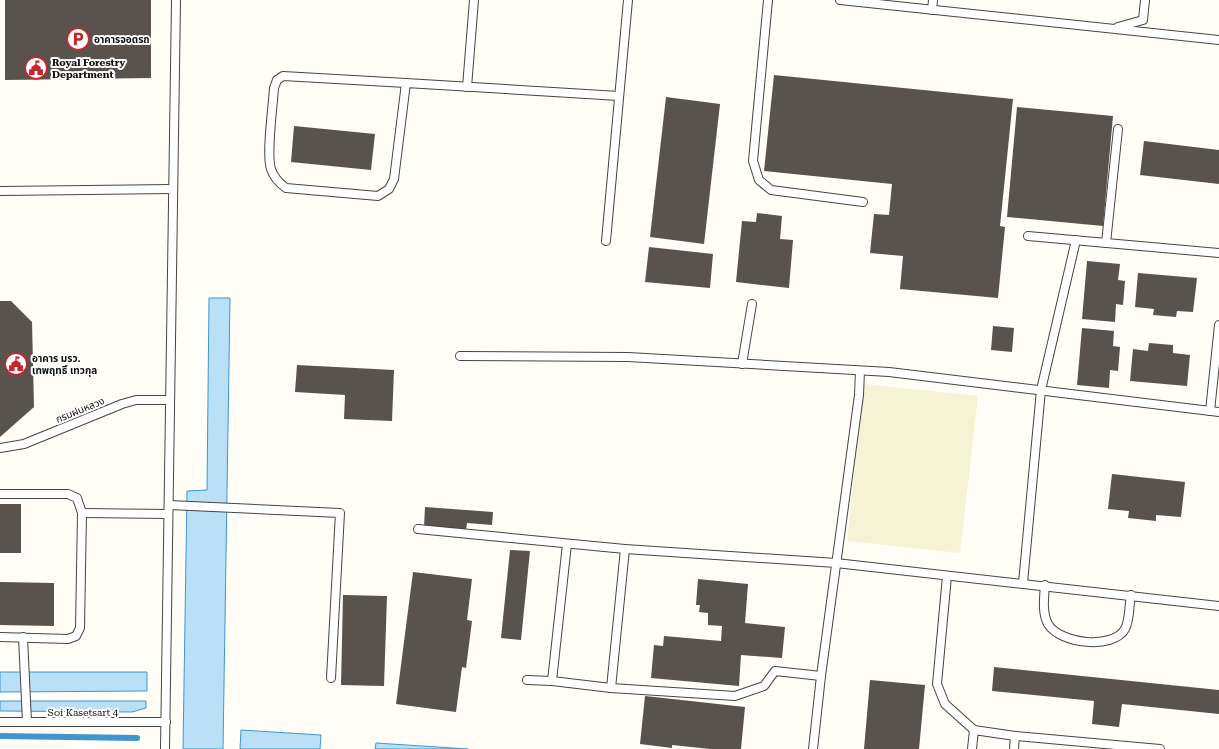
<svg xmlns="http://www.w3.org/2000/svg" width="1219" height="749" font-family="'Roboto Serif','Noto Sans Thai',serif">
<rect width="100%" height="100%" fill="#fffdf5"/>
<path fill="#f6f3d4" d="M 864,384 L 978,396 L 960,553 L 847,541 Z"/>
<g fill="#b9e0f7" stroke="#3f96cf">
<path d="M 209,298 L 230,298 L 223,749 L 183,749 L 187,491 L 207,490 Z"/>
<path d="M 0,672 L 147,672 L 147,691 L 0,692 Z"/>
<path d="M 0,701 L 146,701 L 146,708 L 132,712 L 0,711 Z"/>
<path d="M 241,730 L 321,735 L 320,749 L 240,749 Z"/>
<path d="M 376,743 L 468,749 L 375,749 Z"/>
</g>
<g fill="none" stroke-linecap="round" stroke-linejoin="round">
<path stroke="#3f96cf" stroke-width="6" d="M 0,736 L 137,738"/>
</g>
<g fill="#5a524d">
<path d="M 5,0 L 151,0 L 151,78 L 5,80 Z"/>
<path d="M 774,75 L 1013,99 L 1000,226 L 1005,227 L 998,298 L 900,289 L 903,256 L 870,253 L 874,214 L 889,215 L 892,184 L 764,171 Z"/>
<path d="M 666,97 L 720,104 L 704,244 L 650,237 Z"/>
<path d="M 1017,107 L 1113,116 L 1103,226 L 1007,217 Z"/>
<path d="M 294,126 L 375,134 L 371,170 L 291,162 Z"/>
<path d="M 1144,141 L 1219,150 L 1219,184 L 1140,175 Z"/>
<path d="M 757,213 L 782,216 L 780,239 L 793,240 L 789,288 L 736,282 L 742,221 L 756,222 Z"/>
<path d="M 649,247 L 713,254 L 710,288 L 645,282 Z"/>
<path d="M 1087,261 L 1120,264 L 1118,280 L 1125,281 L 1123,305 L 1116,304 L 1115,322 L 1082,319 Z"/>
<path d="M 1138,273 L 1197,278 L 1193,312 L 1177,311 L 1176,317 L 1153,315 L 1154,309 L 1135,307 Z"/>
<path d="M 0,301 L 11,301 L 32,322 L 34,407 L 0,437 Z"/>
<path d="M 993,326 L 1014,328 L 1012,352 L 991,350 Z"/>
<path d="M 1082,328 L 1114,331 L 1113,346 L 1120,347 L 1118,371 L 1110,370 L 1109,388 L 1077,385 Z"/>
<path d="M 1149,343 L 1173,345 L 1173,353 L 1190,355 L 1187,386 L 1130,381 L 1133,349 L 1148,351 Z"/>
<path d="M 297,365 L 394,370 L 392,421 L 344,419 L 345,395 L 295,392 Z"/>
<path d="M 1112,474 L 1185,482 L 1181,517 L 1156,515 L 1156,521 L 1128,518 L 1129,511 L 1108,509 Z"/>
<rect x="0" y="504" width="21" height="49"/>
<path d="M 425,507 L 493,512 L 492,525 L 467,523 L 466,530 L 424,527 Z"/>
<path d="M 510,550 L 530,551 L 521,640 L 501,638 Z"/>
<path d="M 413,572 L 472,579 L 467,620 L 472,621 L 466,668 L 462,667 L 456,712 L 396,704 Z"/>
<path d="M 698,579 L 748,584 L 745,623 L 785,627 L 782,658 L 741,655 L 739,686 L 651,678 L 654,645 L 663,646 L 664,636 L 721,641 L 722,626 L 708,625 L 708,613 L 699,612 L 700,605 L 696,605 Z"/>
<path d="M 0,582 L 54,583 L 54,626 L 0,625 Z"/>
<path d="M 343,595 L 387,596 L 384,686 L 341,685 Z"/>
<path d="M 994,667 L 1219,690 L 1219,714 L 1122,704 L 1119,727 L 1092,724 L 1094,701 L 992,691 Z"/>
<path d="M 870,680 L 925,685 L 919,749 L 864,749 Z"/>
<path d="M 645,696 L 745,707 L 741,749 L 710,749 L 672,745 L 672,748 L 640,744 Z"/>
</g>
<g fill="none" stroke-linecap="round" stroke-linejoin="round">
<g stroke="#444" stroke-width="10">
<g id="lane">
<path d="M 768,0 L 753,161 L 759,180 L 771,190 L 863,202"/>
<path d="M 840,0 L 1219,40"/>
<path d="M 932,10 L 933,0"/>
<path d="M 1118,27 L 1143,20 L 1145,0"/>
<path d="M 406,83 L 283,76 L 277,80 L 274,88 C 273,106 266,154 271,169 C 274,178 279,183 286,188 L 378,196 L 389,189 L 394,179 L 406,83 L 619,96"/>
<path d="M 467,87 L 474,0"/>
<path d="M 0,191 L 173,189"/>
<path d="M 1028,236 L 1219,253"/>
<path d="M 606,241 L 628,0"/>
<path d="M 1106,243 L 1118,129"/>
<path d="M 460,356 L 628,357 L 889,372 L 1219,412"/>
<path d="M 742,364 L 752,304"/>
<path d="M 1210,411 L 1219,325"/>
<path d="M 0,448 L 24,444 L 122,404 L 136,400 L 170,400"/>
<path d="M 0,494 L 68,494 L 77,498 L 82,513 L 80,628 L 76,636 L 68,639 L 0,637"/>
<path d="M 169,505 L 340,513 L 331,678"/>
<path d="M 82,513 L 168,514"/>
<path d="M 418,529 L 625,549 L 836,563 L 1219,606"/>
<path d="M 947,576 L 937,684 L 945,704 L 974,730"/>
<path d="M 1023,583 L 1041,390 L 1076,240"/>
<path d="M 1045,585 C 1044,598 1042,613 1048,624 C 1060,644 1113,650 1125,629 C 1130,620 1129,605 1131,595"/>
<path d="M 23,637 L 27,722"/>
<path d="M 527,680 L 552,681 L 611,688 L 735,696 L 764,686 L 775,671 L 821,676"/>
<path d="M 552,681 L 567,544"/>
<path d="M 611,688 L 625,549"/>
<path d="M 0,722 L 166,722"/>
<path d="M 1015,736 L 1160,749"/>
<path d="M 165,749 L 176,0"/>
<path d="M 813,749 L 821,676 L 859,395 L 860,371"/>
<path d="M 972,749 L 974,730 L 1015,736 L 1014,749"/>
</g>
</g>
<use href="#lane" stroke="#fff" stroke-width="8"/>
</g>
<defs>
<g id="parking-ring" transform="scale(1.15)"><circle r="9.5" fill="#fff" stroke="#c4262e" stroke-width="1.5"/><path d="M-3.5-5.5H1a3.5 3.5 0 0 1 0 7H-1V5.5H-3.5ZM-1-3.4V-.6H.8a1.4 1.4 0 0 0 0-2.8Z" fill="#c4262e"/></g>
<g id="civic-ring" transform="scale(1.15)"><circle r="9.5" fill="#fff" stroke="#c4262e" stroke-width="1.5"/><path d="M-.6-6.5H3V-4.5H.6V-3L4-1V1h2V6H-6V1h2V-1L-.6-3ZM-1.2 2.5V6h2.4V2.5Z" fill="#c4262e"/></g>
</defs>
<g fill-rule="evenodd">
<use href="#parking-ring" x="78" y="39"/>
<use href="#civic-ring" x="36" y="68"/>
<use href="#civic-ring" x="16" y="364"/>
</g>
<g text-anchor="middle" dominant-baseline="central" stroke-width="4" stroke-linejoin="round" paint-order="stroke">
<g font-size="10" font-weight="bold" fill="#111" stroke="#fff" text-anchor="start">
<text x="94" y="39">อาคารจอดรถ</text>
<text x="52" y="62">Royal Forestry<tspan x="52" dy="12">Department</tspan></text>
<text x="32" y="358">อาคาร มรว.<tspan x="32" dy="12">เทพฤทธิ์ เทวกุล</tspan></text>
</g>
<g font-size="10" fill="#111" stroke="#fff">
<text transform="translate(80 410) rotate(-22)">กรมฝนหลวง</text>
<text x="83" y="712">Soi Kasetsart 4</text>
</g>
</g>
</svg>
